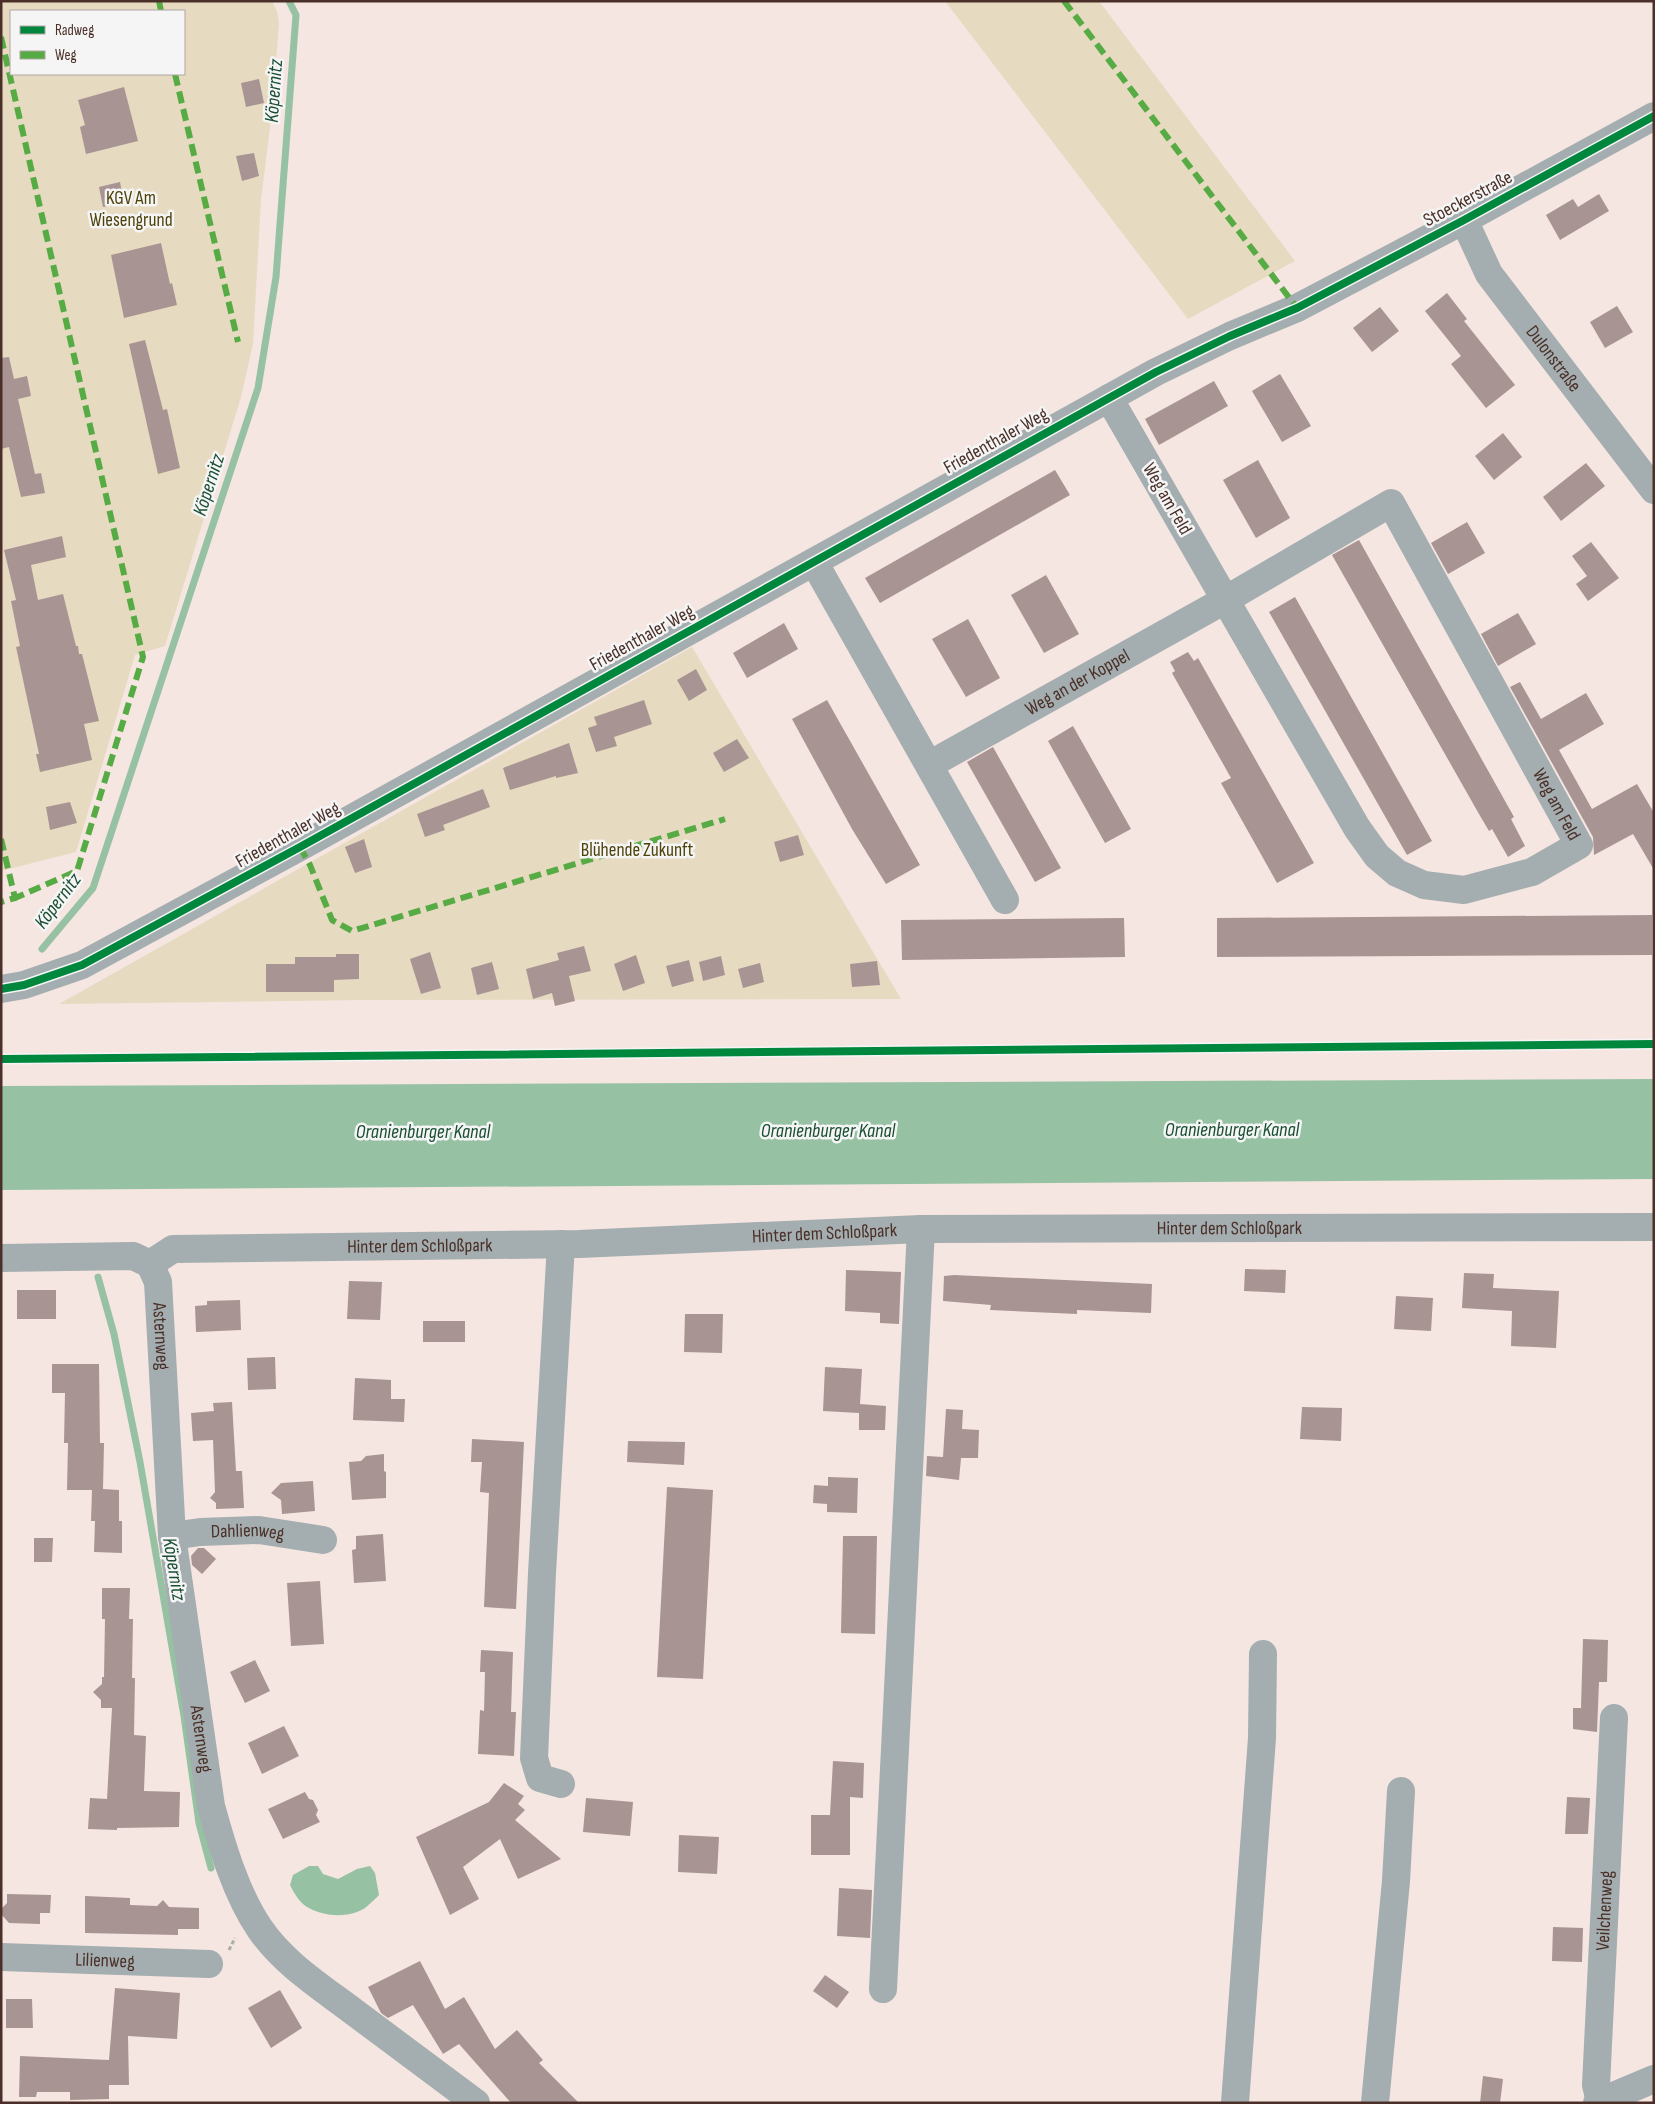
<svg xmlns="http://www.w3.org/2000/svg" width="1655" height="2104" font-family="'Sofia Sans Condensed',sans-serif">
<rect width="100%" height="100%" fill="#f5e6e1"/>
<g fill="#e6dac1" fill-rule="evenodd">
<path d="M 1,1 L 272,1 L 277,11 L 279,23 L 272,111 L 261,199 L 253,344 L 241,397 L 165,646 L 135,655 L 76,852 L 1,871 ZM 11,11 L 184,11 L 184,74 L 11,74 Z"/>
<path d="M 945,1 L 1099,1 L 1295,261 L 1188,319 Z"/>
<path d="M 692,647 L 901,999 L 360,1000 L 59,1004 Z"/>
</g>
<g fill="#96c2a3">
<path d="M 1654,1079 L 1654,1179 L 1,1190 L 1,1086 Z"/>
<path d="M 309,1866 L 318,1866 L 323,1874 L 338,1879 L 357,1869 L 370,1866 L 375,1873 L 379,1895 C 375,1899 370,1904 365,1908 C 349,1918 325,1917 309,1908 C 300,1904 294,1893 290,1885 L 293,1875 Z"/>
</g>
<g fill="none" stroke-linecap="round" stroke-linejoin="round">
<g stroke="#96c2a3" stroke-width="7">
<path d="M 42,949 L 93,888 L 258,388 L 276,277 L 296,15 L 289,1"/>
<path d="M 98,1277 L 114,1334 L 140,1462 L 184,1716 L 199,1823 L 211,1868"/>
</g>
</g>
<g fill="#a89493">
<path d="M 259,79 L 264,103 L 246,107 L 241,83 Z"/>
<path d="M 124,87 L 138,141 L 86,154 L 80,127 L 85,125 L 78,100 Z"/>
<path d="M 254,153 L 259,176 L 242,181 L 236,156 Z"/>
<path d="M 120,182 L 124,203 L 103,207 L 99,187 Z"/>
<path d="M 1599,194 L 1609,211 L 1560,240 L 1546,215 L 1573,199 L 1578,207 Z"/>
<path d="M 161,243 L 170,284 L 172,283 L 177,305 L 124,318 L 111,255 Z"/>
<path d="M 1447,293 L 1467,319 L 1464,321 L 1515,385 L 1486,408 L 1451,364 L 1461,356 L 1425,311 Z"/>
<path d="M 1617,306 L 1633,332 L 1605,348 L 1590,322 Z"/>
<path d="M 1380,307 L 1399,331 L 1372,352 L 1353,328 Z"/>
<path d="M 145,340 L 163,410 L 167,409 L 180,468 L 158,474 L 129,344 Z"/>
<path d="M 9,357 L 14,379 L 27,376 L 31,396 L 18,399 L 35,474 L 41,473 L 45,493 L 21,497 L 9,447 L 1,449 L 1,358 Z"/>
<path d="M 1280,374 L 1311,426 L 1282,442 L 1252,391 Z"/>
<path d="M 1214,381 L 1228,406 L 1159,445 L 1145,419 Z"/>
<path d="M 1503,433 L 1522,457 L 1494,480 L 1475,456 Z"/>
<path d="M 1258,460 L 1290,518 L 1256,538 L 1223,480 Z"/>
<path d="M 1586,463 L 1605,486 L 1561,521 L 1543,497 Z"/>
<path d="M 1055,470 L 1070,495 L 880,603 L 865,578 Z"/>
<path d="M 1467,522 L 1485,553 L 1448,574 L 1431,543 Z"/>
<path d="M 62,536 L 66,557 L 31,565 L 38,600 L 63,594 L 76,646 L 78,646 L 79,654 L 82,654 L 99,721 L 84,724 L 92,760 L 40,772 L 36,754 L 39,754 L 16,647 L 20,646 L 11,601 L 16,600 L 4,550 Z"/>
<path d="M 1359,540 L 1514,817 L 1511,819 L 1525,846 L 1508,857 L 1492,829 L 1489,831 L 1479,814 L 1332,555 Z"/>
<path d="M 1591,542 L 1619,578 L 1588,601 L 1576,584 L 1587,576 L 1572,556 Z"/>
<path d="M 1046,575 L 1079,634 L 1044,653 L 1011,595 Z"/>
<path d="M 1295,597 L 1432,841 L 1407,855 L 1269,612 Z"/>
<path d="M 1518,613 L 1536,644 L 1498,666 L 1481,634 Z"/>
<path d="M 968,619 L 1000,678 L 966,697 L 932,639 Z"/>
<path d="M 784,623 L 798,649 L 747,678 L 733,653 Z"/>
<path d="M 1188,652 L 1194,661 L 1198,658 L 1314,863 L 1277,883 L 1221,783 L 1231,778 L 1172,673 L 1175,671 L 1170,662 Z"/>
<path d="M 696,669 L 707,690 L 689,701 L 677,680 Z"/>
<path d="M 1520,682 L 1541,719 L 1586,693 L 1604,724 L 1559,750 L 1592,809 L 1637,784 L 1654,813 L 1654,870 L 1633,834 L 1594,855 L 1593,837 L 1510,687 Z"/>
<path d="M 644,700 L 652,724 L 614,737 L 617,746 L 596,752 L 588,728 L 597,725 L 594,717 Z"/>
<path d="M 827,700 L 920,865 L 886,884 L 852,829 L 792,719 Z"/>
<path d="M 1073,726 L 1131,829 L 1105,843 L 1048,741 Z"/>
<path d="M 737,739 L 749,758 L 724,772 L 713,753 Z"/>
<path d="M 569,743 L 578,773 L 556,778 L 556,776 L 510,790 L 503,768 Z"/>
<path d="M 993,747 L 1061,868 L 1035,882 L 967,762 Z"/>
<path d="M 483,789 L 490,807 L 443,825 L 445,830 L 425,837 L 417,814 Z"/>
<path d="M 70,802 L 77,823 L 50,830 L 46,807 Z"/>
<path d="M 798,835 L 804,855 L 780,862 L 774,842 Z"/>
<path d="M 364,839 L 372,867 L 355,873 L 345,847 Z"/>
<path d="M 1652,915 L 1652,955 L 1217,957 L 1217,918 Z"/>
<path d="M 1124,918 L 1125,957 L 902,960 L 901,920 Z"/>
<path d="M 584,946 L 591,971 L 569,976 L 575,1001 L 555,1006 L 552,993 L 533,999 L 526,969 L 559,960 L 557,953 Z"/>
<path d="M 430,952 L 441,988 L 421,994 L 410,959 Z"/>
<path d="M 336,954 L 359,954 L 359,979 L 334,980 L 334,992 L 266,992 L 266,964 L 295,964 L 295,957 L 336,957 Z"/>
<path d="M 636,955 L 645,983 L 623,991 L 614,964 Z"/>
<path d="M 721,956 L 725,975 L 703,981 L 699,962 Z"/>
<path d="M 689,960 L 694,981 L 672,987 L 666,966 Z"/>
<path d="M 877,961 L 880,985 L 852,987 L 850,964 Z"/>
<path d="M 492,962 L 499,989 L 477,995 L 471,968 Z"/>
<path d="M 760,963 L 764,982 L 743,988 L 738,969 Z"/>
<path d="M 1245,1269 L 1286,1270 L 1285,1293 L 1244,1291 Z"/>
<path d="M 846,1270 L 901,1272 L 899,1324 L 880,1323 L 880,1313 L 845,1311 Z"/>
<path d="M 1464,1273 L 1494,1274 L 1493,1288 L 1559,1291 L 1556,1348 L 1511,1346 L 1512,1311 L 1462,1308 Z"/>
<path d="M 954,1275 L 1152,1284 L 1151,1313 L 1077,1310 L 1077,1314 L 990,1310 L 991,1305 L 943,1301 L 944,1276 Z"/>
<path d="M 349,1281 L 382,1282 L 380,1320 L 347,1319 Z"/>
<rect x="17" y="1290" width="39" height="29"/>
<path d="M 1396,1296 L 1433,1298 L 1431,1331 L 1394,1329 Z"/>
<path d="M 240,1300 L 241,1330 L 196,1332 L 195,1306 L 207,1305 L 207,1301 Z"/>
<path d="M 685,1314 L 723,1314 L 722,1353 L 684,1352 Z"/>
<rect x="423" y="1321" width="42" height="21"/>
<path d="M 275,1357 L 276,1389 L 248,1390 L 247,1358 Z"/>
<path d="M 52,1364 L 99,1364 L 100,1443 L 104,1443 L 103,1489 L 119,1490 L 119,1521 L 122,1521 L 122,1553 L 94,1552 L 95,1521 L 91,1521 L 92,1490 L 67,1490 L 68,1443 L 64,1443 L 65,1393 L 52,1393 Z"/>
<path d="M 825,1367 L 862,1369 L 860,1404 L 886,1406 L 885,1430 L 859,1430 L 859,1413 L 823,1411 Z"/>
<path d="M 355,1378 L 391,1380 L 391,1399 L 405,1399 L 404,1422 L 353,1420 Z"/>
<path d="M 232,1402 L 236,1471 L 242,1471 L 244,1508 L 216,1509 L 216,1503 L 210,1498 L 215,1492 L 213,1440 L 193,1441 L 191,1413 L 214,1411 L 213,1403 Z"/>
<path d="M 1302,1407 L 1342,1408 L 1341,1441 L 1300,1439 Z"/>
<path d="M 946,1409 L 963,1410 L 962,1429 L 979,1430 L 978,1458 L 961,1458 L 959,1480 L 926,1476 L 927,1456 L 943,1457 Z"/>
<path d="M 472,1439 L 524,1442 L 516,1609 L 484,1607 L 489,1493 L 480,1492 L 482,1462 L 471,1462 Z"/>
<path d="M 628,1441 L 685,1442 L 684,1465 L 627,1462 Z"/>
<path d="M 384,1454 L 384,1471 L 386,1472 L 386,1498 L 352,1500 L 349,1462 L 361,1461 L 366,1456 Z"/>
<path d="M 828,1477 L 858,1478 L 857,1513 L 827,1512 L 827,1504 L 813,1503 L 814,1485 L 828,1486 Z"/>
<path d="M 313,1481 L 315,1511 L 282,1514 L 281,1500 L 271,1493 L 281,1483 Z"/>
<path d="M 667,1487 L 713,1490 L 703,1679 L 657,1677 Z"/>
<path d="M 383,1534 L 386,1581 L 354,1583 L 352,1550 L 356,1549 L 356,1536 Z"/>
<path d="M 843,1536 L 877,1536 L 875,1634 L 841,1633 Z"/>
<path d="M 34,1538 L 53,1538 L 52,1562 L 34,1562 Z"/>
<path d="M 198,1548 L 204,1548 L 216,1559 L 202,1574 L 192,1565 L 191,1556 Z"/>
<path d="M 320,1581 L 324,1644 L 291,1646 L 287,1583 Z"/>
<path d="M 102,1588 L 130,1588 L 129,1619 L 133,1619 L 132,1678 L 135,1678 L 134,1735 L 146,1736 L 144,1791 L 180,1792 L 179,1827 L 117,1828 L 117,1830 L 88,1829 L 90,1798 L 107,1799 L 112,1708 L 101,1708 L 101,1700 L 93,1692 L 102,1684 L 102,1677 L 104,1677 L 105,1619 L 102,1619 Z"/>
<path d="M 1583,1639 L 1608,1640 L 1607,1682 L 1599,1682 L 1597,1732 L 1573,1729 L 1573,1708 L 1581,1708 Z"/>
<path d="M 481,1650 L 513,1652 L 511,1712 L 516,1712 L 514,1756 L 478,1754 L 480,1710 L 484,1711 L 485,1672 L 480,1672 Z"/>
<path d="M 255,1660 L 270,1691 L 245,1703 L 230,1672 Z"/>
<path d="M 284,1726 L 299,1756 L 262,1774 L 248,1743 Z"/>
<path d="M 833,1761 L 864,1763 L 863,1798 L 850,1797 L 850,1855 L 811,1855 L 811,1815 L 830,1815 Z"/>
<path d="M 504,1783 L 524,1796 L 518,1804 L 525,1810 L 515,1820 L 561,1859 L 518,1879 L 500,1839 L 463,1867 L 479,1899 L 450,1915 L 416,1837 L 489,1802 Z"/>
<path d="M 305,1792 L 309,1799 L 313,1800 L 318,1810 L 316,1815 L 320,1822 L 283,1839 L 268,1809 Z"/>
<path d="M 1567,1797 L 1590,1798 L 1588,1834 L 1565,1834 Z"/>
<path d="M 586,1798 L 633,1802 L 630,1836 L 583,1832 Z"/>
<path d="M 679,1835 L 719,1837 L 717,1874 L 678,1872 Z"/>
<path d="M 839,1888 L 872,1890 L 870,1938 L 837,1936 Z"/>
<path d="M 7,1894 L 51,1895 L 50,1913 L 40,1913 L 40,1924 L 9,1923 L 1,1914 L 1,1909 L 7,1903 Z"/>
<path d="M 85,1896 L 130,1898 L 130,1905 L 157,1906 L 163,1900 L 169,1907 L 199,1908 L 199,1929 L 178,1929 L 178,1935 L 85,1933 Z"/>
<path d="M 1553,1927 L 1583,1928 L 1582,1962 L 1552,1961 Z"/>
<path d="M 420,1961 L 445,2009 L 464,1997 L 495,2049 L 517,2030 L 543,2060 L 539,2063 L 579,2103 L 511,2103 L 459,2044 L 443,2054 L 413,2005 L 388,2018 L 381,2013 L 368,1987 Z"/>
<path d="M 825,1975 L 849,1992 L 837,2008 L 813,1991 Z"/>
<path d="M 115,1988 L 180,1993 L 177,2039 L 128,2036 L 129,2085 L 109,2085 L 109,2099 L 70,2100 L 70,2092 L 37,2092 L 36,2097 L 19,2097 L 20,2056 L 109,2060 Z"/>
<path d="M 280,1990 L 302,2028 L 271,2048 L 248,2008 Z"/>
<path d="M 6,1999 L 32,1999 L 33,2028 L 6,2028 Z"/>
<path d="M 1483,2076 L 1503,2079 L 1500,2103 L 1480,2103 Z"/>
</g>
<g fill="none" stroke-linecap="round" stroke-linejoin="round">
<g stroke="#acacac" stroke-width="3" stroke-dasharray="4 2.5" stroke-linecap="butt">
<path d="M 1,1059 L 1654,1044"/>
<path d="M 229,1950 L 235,1938"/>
</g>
<g stroke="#a4adaf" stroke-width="28">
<path id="s1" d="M 1464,220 L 1489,274 L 1654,490"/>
<path d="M 814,562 L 1005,900"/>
<path id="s2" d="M 929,765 L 1225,600 L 1391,503 L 1579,845 L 1532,872 L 1464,890 L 1424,885 L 1397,873 L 1377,856 L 1357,828 L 1109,398"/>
<path d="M 1,989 L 24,985 L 82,965 L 300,847 L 1156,372 L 1230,336 L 1297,308 L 1464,220 L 1654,116"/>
<path id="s3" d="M 1,1258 L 133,1256 L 150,1264 L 173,1249 L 579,1244 L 921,1229 L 1654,1227"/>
<path id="s4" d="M 150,1264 L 158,1282 L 172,1536 L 211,1806 C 222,1846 236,1894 260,1929 C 283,1963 321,1987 354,2012 C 394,2042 435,2072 476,2103"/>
<path id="s5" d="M 172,1536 L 200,1532 L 259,1530 L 323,1540"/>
<path d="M 561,1784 L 540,1778 L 534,1758 L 542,1573 L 561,1244"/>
<path id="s6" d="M 1,1957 L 209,1964"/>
<path d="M 883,1989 L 921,1229"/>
<path id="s7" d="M 1600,2101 L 1596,2085 L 1614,1718"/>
<path d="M 1235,2103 L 1262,1738 L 1263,1654"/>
<path d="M 1375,2103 L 1396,1881 L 1401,1791"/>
<path d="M 1597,2103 L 1654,2079"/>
</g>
<g stroke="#57ab44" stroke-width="6" stroke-dasharray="12 6" stroke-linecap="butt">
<path d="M 159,1 L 161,11"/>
<path d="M 1064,1 L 1297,308"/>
<path d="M 1,37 L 143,657 L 77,871 L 15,898"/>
<path d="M 175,74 L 238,342"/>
<path d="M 1,839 L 15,898 L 1,902"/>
<path d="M 300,847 L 310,865 L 332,920 L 352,931 L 725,819"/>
</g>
<g stroke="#f5f5f5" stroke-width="11">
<g id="cycleway">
<path d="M 1,989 L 24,985 L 82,965 L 300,847 L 1156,372 L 1230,336 L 1297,308 L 1464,220 L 1654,116"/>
<path d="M 1,1059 L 1654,1044"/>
</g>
</g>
<use href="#cycleway" stroke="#00873e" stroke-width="8"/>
</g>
<g text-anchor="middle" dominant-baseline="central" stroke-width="5" stroke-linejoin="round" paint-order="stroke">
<g font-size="19" fill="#4e4209" stroke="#f5f5f5">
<text x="131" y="198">KGV Am<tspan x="131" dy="22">Wiesengrund</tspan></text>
<text x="637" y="850">Blühende Zukunft</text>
</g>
<g font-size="19" fill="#4a3028" stroke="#f5f5f5">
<text transform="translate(1468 199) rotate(-28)">Stoeckerstraße</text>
<text stroke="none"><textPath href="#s1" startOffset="166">Dulonstraße</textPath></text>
<text transform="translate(996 441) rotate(-29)">Friedenthaler Weg</text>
<text transform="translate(1167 499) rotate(60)">Weg am Feld</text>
<text transform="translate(642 638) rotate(-29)">Friedenthaler Weg</text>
<text stroke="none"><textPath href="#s2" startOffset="170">Weg an der Koppel</textPath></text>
<text stroke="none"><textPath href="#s2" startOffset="875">Weg am Feld</textPath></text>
<text transform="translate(288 835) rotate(-29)">Friedenthaler Weg</text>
<text stroke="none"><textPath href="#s3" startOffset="1235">Hinter dem Schloßpark</textPath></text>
<text stroke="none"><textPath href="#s3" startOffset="830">Hinter dem Schloßpark</textPath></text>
<text stroke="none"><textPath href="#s3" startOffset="425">Hinter dem Schloßpark</textPath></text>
<text stroke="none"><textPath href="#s4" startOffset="74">Asternweg</textPath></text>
<text stroke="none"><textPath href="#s5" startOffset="76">Dahlienweg</textPath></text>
<text stroke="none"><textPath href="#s4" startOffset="479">Asternweg</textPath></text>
<text stroke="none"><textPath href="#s7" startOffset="191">Veilchenweg</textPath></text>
<text stroke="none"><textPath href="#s6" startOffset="104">Lilienweg</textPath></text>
</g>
<g font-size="20" font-style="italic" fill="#194e33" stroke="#f5f5f5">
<text transform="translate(274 91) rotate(-86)">Köpernitz</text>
<text transform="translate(209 485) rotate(-72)">Köpernitz</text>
<text transform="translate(58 901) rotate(-53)">Köpernitz</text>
<text x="1232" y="1130">Oranienburger Kanal</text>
<text x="828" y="1131">Oranienburger Kanal</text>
<text x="423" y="1132">Oranienburger Kanal</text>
<text transform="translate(174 1569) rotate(81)">Köpernitz</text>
</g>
</g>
<rect width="1655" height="2104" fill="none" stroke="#4a3028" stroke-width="5"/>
<rect x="10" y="10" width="175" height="65" fill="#f5f5f5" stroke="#b1a6a3"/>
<rect x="20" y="26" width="25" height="8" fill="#00873e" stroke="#b1a6a3"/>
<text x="55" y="35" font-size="15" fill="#4a3028">Radweg</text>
<rect x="20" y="51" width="25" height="8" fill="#57ab44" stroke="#b1a6a3"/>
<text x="55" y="60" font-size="15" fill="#4a3028">Weg</text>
</svg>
